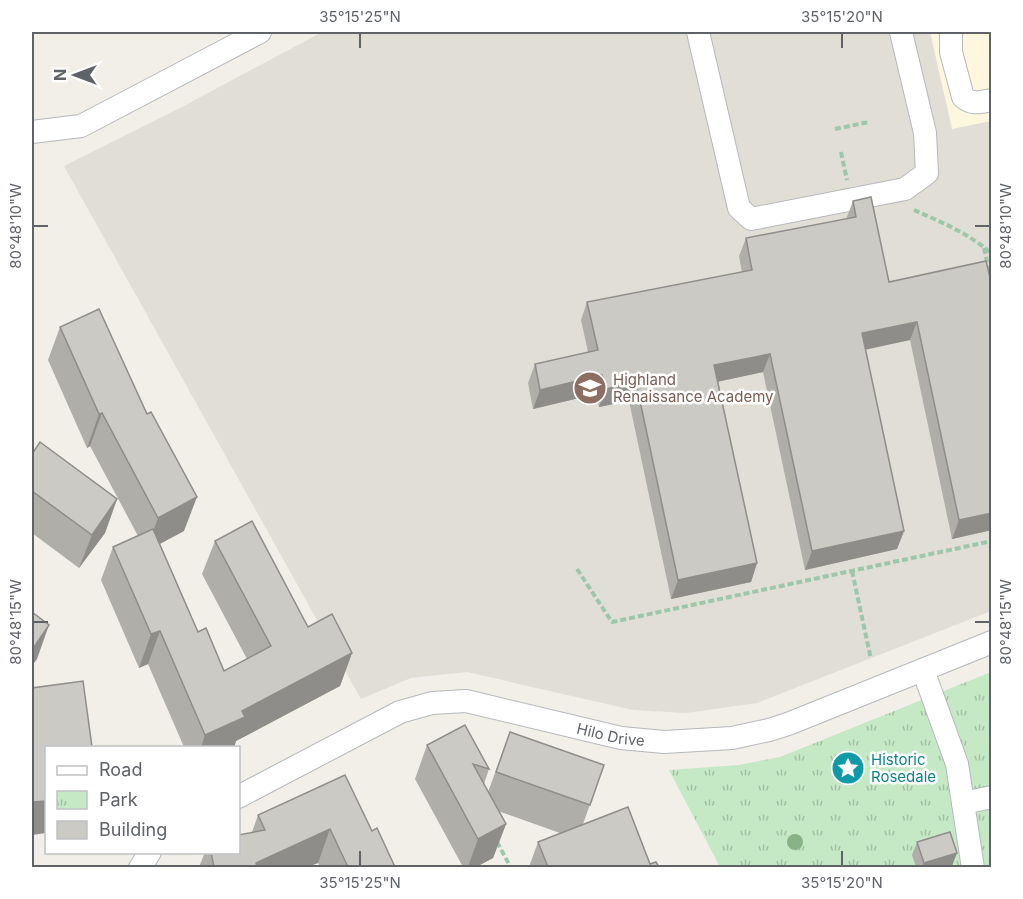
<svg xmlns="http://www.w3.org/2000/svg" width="1023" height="899" font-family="Inter,sans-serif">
<defs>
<pattern id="park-tufts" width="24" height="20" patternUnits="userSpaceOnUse" patternTransform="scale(1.5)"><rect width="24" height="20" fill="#c5e8c5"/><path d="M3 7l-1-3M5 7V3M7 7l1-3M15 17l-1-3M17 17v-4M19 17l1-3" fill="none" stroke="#a3c0a4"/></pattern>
</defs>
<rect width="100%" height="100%" fill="#f1efe8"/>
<path fill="#fef7e0" d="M 930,32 L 991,32 L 991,121 L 952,130 Z"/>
<path fill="#e1ded6" d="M 322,32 L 930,32 L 952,129 L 991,121 L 991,611 L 757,703 L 686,713 L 633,710 L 467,672 L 411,678 L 361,699 L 64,166 L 180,108 Z"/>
<path fill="url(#park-tufts)" d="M 991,672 L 991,867 L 720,867 L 669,770 L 739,765 L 780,757 Z"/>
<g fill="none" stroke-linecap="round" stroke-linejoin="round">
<g stroke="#b5b8bc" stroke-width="24">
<g id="minor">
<path d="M 698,32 L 739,208 L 751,219 L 905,189 L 927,173 L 925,133 L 901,32"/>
<path d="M 951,32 L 951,52 L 963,97 C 972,105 980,102 992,100"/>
<path d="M 32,132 L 81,126 L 260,32"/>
<path d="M 923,670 L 957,764 L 963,803 L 992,797"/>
<path id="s1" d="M 238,797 L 400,712 L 432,703 L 466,701 L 621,738 L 664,742 L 732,738 L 769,730 L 788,724 L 992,642"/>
<path d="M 963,803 L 973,868"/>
<path d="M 140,868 L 150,852"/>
</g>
</g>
<g stroke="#9cc7a9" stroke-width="4" stroke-dasharray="6 3" stroke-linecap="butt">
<path d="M 835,129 L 869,122"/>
<path d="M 841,152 L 847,180"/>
<path d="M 914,210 C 941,222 970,234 992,254"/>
<path d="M 984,248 L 992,285"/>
<path d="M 577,569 L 612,622 L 992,541"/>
<path d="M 852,571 L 871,659"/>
<path d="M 497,842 L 511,868"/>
</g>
<use href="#minor" stroke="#fff" stroke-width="22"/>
</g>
<circle fill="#89b387" cx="795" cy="842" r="8"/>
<g fill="#afaea9">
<path d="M 853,201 L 889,282 L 986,261 L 992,530 L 952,539 L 910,340 L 865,349 L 904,531 L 897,549 L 805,570 L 763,372 L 717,382 L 757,563 L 751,582 L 671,599 L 629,401 L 599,407 L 596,394 L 533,409 L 528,383 L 535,364 L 588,352 L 581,320 L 587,302 L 742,272 L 739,256 L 746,238 L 846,219 Z"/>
<path d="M 60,327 L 184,531 L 160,544 L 198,632 L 224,671 L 247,659 L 202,574 L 215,541 L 308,627 L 352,653 L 340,686 L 236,741 L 234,747 L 184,747 L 148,664 L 139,668 L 101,580 L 113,547 L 138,536 L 90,446 L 87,448 L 48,360 Z"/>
<path d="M 32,454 L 117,499 L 105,533 L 79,568 L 32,533 Z"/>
<path d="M 510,732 L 604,765 L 583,824 L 650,864 L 659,867 L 529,867 L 538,842 L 560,833 L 498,811 L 506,824 L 493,858 L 476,867 L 463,867 L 415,779 L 427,745 L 489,769 L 484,784 L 488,792 Z"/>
<path d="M 258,815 L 372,831 L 395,867 L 320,867 L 318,863 L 307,867 L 199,867 L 205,852 L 238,852 L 252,832 Z"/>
<path d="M 917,842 L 952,866 L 947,867 L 916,867 L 912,855 Z"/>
</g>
<g fill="#8f8d8a">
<path d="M 917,322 L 910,340 L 855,352 L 862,333 Z"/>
<path d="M 770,354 L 763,372 L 707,384 L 714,365 Z"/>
<path d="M 602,375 L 596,394 L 533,409 L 540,390 Z"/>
<path d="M 636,382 L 629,401 L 599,407 L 606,389 Z"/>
<path d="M 102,413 L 90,446 L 87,448 L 99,414 Z"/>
<path d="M 197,497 L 184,531 L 146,551 L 158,518 Z"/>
<path d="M 117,499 L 105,533 L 79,568 L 92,535 Z"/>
<path d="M 992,513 L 992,530 L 952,539 L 959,520 Z"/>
<path d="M 904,531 L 897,549 L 805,570 L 812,551 Z"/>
<path d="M 757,563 L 751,582 L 671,599 L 678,580 Z"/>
<path d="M 49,625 L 37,659 L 32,666 L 32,650 Z"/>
<path d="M 160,631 L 148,664 L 139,668 L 151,634 Z"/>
<path d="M 352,653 L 340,686 L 236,741 L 234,747 L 201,747 L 205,735 L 242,711 Z"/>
<path d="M 46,801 L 46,833 L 32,835 L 32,802 Z"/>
<path d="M 506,824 L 493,858 L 476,867 L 468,867 L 478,839 Z"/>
<path d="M 330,829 L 318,863 L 307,867 L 255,867 L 256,863 Z"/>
<path d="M 957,853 L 952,866 L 947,867 L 922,867 L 924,863 Z"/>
</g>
<g fill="#cccac5" stroke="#8f8d8a" stroke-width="1.5">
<path d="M 871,197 L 889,282 L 986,261 L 992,286 L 992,513 L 959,520 L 917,322 L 862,333 L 904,531 L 812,551 L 770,354 L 714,365 L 757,563 L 678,580 L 636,382 L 606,389 L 602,375 L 540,390 L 535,364 L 598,350 L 587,302 L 752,270 L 746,238 L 856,217 L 853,201 Z"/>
<path d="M 99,309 L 147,414 L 151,412 L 197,497 L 158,518 L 102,413 L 99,414 L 60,327 Z"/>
<path d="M 40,442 L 117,499 L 92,535 L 32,491 L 32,454 Z"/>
<path d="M 252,521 L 308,627 L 332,614 L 352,653 L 242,711 L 245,717 L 205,735 L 160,631 L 151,634 L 113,547 L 153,529 L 198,632 L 206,628 L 224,671 L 271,646 L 215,541 Z"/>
<path d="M 32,612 L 49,625 L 32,650 Z"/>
<path d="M 83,681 L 92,747 L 46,747 L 46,801 L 32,802 L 32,688 Z"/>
<path d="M 465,725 L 489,769 L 473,764 L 506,824 L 478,839 L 427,745 Z"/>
<path d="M 510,732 L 604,765 L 590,805 L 496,772 Z"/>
<path d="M 345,775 L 372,831 L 377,828 L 395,867 L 348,867 L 330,829 L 256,863 L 257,867 L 214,867 L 211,852 L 238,852 L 238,835 L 265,830 L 258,815 Z"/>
<path d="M 628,807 L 650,864 L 656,862 L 659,867 L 548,867 L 538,842 Z"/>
<path d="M 950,832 L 957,853 L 924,863 L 917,842 Z"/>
</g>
<path fill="none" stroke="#5f6368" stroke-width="2" d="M 360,33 L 360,48M 842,33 L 842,48M 33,226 L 48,226M 975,226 L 990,226M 33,622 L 48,622M 975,622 L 990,622M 360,851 L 360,866M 842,851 L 842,866"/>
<defs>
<g id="school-disc" transform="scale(1.725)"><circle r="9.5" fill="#8d6e63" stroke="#fff"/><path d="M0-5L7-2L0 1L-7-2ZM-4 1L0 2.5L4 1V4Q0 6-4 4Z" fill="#fff"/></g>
<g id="sight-disc" transform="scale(1.725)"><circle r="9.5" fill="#0f9aa8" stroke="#fff"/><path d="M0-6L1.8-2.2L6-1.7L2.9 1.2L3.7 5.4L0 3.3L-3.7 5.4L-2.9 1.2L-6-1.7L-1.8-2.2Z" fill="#fff"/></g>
</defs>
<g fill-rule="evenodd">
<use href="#school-disc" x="590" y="388"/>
<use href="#sight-disc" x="848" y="768"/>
</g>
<g text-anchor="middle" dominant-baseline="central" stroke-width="5" stroke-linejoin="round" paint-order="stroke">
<g font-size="15" fill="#785e54" stroke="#fff" text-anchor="start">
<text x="613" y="379">Highland<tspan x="613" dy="17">Renaissance Academy</tspan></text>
</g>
<g font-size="15" fill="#5f6368" stroke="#fff">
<text stroke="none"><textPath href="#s1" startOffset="399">Hilo Drive</textPath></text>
</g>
<g font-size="15" fill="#0d838f" stroke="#fff" text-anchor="start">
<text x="871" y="759">Historic<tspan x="871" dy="17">Rosedale</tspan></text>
</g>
</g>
<rect width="1023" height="899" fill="none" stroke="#ffffff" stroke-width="66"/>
<rect x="45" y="746" width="195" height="108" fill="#ffffff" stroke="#bfc1c3" stroke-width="1.5"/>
<rect x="57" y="766" width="30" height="9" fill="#ffffff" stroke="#bfc1c3" stroke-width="1.5"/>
<text x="99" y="776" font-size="18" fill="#5f6368">Road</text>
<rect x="57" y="791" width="30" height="18" fill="url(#park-tufts)" stroke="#bfc1c3" stroke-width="1.5"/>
<text x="99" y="806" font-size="18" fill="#5f6368">Park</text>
<rect x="57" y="821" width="30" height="18" fill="#cccac5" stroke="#bfc1c3" stroke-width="1.5"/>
<text x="99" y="836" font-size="18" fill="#5f6368">Building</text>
<g transform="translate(75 75) rotate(270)" stroke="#ffffff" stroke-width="4.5" paint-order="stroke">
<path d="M0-4.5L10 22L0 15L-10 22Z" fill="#5f6368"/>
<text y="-9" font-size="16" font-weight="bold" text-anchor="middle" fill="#5f6368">N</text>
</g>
<rect x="33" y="33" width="957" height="833" fill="none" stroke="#5f6368" stroke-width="2"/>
<g font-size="15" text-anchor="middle" fill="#5f6368">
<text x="360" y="22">35°15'25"N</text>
<text x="842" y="22">35°15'20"N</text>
<text transform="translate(1006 226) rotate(-90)" y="5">80°48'10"W</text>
<text transform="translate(16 226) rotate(-90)" y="5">80°48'10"W</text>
<text transform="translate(1006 622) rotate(-90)" y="5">80°48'15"W</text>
<text transform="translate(16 622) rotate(-90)" y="5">80°48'15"W</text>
<text x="360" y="888">35°15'25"N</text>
<text x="842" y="888">35°15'20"N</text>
</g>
</svg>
